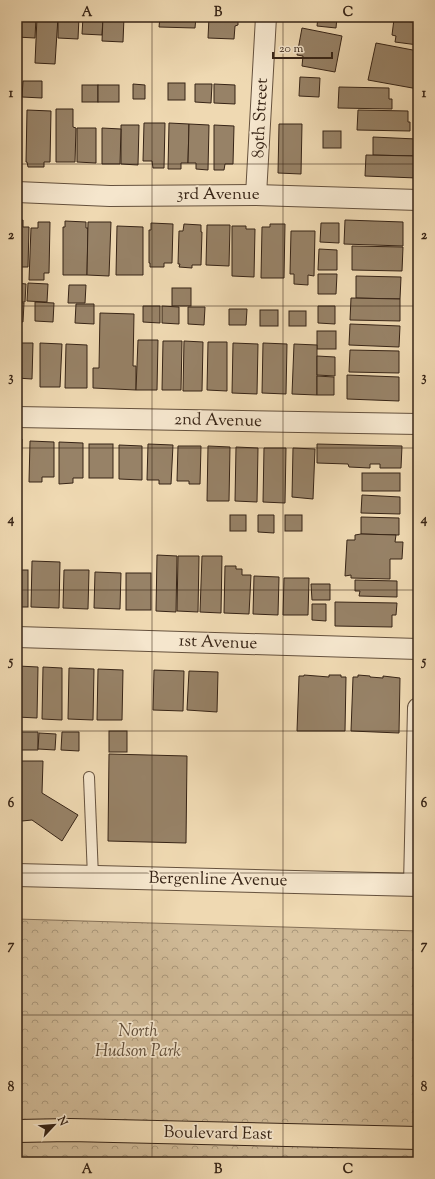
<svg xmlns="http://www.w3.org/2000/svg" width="435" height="1179" font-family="'Sorts Mill Goudy',serif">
<defs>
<pattern id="park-crowns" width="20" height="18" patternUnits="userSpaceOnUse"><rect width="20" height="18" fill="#d0ba97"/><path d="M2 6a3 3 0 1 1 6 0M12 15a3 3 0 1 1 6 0" fill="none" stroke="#aa977a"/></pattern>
</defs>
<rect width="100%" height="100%" fill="#efd9b2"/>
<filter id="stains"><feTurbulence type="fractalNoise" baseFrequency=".005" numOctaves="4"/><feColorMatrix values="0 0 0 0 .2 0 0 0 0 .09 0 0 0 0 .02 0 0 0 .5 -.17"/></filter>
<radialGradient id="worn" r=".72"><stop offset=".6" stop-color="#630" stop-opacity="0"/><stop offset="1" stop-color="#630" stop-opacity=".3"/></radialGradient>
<path fill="url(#park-crowns)" stroke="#846f56" d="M 17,919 L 418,931 L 418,1162 L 17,1162 Z"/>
<g fill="#978267" stroke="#372416">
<path d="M 17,17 L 36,17 L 35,38 L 17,37 Z"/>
<path d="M 37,17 L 58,17 L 55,64 L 35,63 Z"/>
<path d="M 58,17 L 79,17 L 78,39 L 58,38 Z"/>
<path d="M 83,17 L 103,17 L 102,35 L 82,34 Z"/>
<path d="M 103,17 L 124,17 L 123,42 L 102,41 Z"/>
<path d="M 160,17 L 196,17 L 195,28 L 159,27 Z"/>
<path d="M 209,17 L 235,17 L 235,19 L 238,19 L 238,25 L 235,26 L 234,39 L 208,38 Z"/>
<path d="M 318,17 L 337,17 L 336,28 L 317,26 Z"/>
<path d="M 394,19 L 418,23 L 418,45 L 395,42 L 396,36 L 392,35 Z"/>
<path d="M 302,28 L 342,36 L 335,72 L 302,66 L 303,56 L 297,55 Z"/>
<path d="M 376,43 L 418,51 L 418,89 L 368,80 Z"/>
<path d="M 300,77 L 320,78 L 319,97 L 299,96 Z"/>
<path d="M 23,81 L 42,81 L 42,98 L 22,97 Z"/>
<rect x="168" y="83" width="17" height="17"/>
<path d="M 133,84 L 145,85 L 145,99 L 133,99 Z"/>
<path d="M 195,84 L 212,84 L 211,103 L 195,102 Z"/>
<path d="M 214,84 L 235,85 L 235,104 L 214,103 Z"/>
<rect x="82" y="85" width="16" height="17"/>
<rect x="98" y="85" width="21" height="17"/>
<path d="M 339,87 L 389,88 L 389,99 L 392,99 L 392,109 L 338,108 Z"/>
<path d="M 56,109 L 73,109 L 73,127 L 76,128 L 75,162 L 56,162 Z"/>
<path d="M 17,110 L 20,110 L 19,161 L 17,161 Z"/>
<path d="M 27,110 L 51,111 L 50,162 L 44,162 L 44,167 L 28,167 L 27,162 L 26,162 Z"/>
<path d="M 358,110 L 408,111 L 408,122 L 410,122 L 410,131 L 357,130 Z"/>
<path d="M 144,123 L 165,123 L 164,168 L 153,168 L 152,161 L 143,161 Z"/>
<path d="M 169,123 L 189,124 L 188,163 L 181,163 L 181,169 L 168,169 Z"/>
<path d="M 189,124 L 209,125 L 208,170 L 196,169 L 196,163 L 188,163 Z"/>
<path d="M 279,124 L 302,124 L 301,174 L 278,173 Z"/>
<path d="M 121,125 L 139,125 L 138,165 L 121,164 Z"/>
<path d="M 214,125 L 234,126 L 233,164 L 225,164 L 224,170 L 214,170 Z"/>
<path d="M 77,128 L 96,128 L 96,163 L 77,162 Z"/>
<path d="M 102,128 L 121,129 L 120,164 L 102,164 Z"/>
<rect x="323" y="131" width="18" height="17"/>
<path d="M 373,137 L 416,139 L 415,156 L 373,155 Z"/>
<path d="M 366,155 L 417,156 L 417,178 L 365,176 Z"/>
<path d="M 17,220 L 23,220 L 23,227 L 29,227 L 28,267 L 17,267 Z"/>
<path d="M 345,220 L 403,222 L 403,246 L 344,244 Z"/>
<path d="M 65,221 L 86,222 L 86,228 L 88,228 L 87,275 L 63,275 L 63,227 L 65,227 Z"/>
<path d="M 38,222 L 50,222 L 49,273 L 44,273 L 44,280 L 29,280 L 31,228 L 38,228 Z"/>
<path d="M 88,222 L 111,222 L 109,276 L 87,275 Z"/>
<path d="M 151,223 L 173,224 L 172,263 L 164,263 L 164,267 L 150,267 L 150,263 L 149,263 L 149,230 L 151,230 Z"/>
<path d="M 321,223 L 339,223 L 339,243 L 320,242 Z"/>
<path d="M 184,224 L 201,225 L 201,232 L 202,232 L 201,265 L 192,265 L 192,268 L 179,267 L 180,264 L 178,264 L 179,231 L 183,231 Z"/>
<path d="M 270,224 L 285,224 L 284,278 L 261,278 L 262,227 L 270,227 Z"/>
<path d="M 207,225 L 230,225 L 229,266 L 206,265 Z"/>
<path d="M 117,226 L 143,227 L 143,275 L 116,275 Z"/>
<path d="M 232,226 L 246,226 L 246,229 L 255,229 L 254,277 L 232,276 Z"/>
<path d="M 291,231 L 315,231 L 314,276 L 308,275 L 308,285 L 294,284 L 294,274 L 290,274 Z"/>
<path d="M 352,246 L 403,247 L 402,271 L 352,270 Z"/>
<path d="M 319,249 L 337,250 L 337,270 L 318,270 Z"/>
<path d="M 318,274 L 337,274 L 336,294 L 318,294 Z"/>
<path d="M 356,276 L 401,277 L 400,299 L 356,298 Z"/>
<path d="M 17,283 L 26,284 L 25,302 L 17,302 Z"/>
<path d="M 28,283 L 48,284 L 47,302 L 27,301 Z"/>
<path d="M 69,285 L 86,285 L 85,303 L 68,303 Z"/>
<rect x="172" y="288" width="19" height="18"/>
<path d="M 351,298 L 400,299 L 400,321 L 350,320 Z"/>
<path d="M 17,302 L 24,303 L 23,322 L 17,321 Z"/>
<path d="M 35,302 L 54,303 L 53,322 L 35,321 Z"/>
<path d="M 76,304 L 94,304 L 94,324 L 75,323 Z"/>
<path d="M 143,306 L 160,306 L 160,323 L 143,322 Z"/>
<path d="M 162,306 L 179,307 L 179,324 L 162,323 Z"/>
<path d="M 318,306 L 335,306 L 335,324 L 318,323 Z"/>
<path d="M 188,307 L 205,307 L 204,325 L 188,324 Z"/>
<path d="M 229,309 L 247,309 L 246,325 L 229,325 Z"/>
<rect x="260" y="310" width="18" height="16"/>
<rect x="289" y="311" width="17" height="15"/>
<path d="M 100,313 L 134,314 L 133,366 L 136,366 L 136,390 L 93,388 L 93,368 L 99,368 Z"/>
<path d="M 350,324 L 400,326 L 399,347 L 349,345 Z"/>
<rect x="317" y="331" width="19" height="18"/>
<path d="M 138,340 L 158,340 L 157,390 L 136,390 Z"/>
<path d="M 163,341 L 182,341 L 181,390 L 162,390 Z"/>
<path d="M 184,341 L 203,342 L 202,391 L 183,391 Z"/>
<path d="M 208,342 L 227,342 L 227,391 L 207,390 Z"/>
<path d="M 17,343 L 33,343 L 32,379 L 17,378 Z"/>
<path d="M 40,343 L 62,344 L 60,387 L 40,387 Z"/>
<path d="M 233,343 L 258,344 L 257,394 L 232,393 Z"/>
<path d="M 263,343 L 287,344 L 286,394 L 262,393 Z"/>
<path d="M 66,344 L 87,345 L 87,388 L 65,388 Z"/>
<path d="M 294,344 L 317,345 L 317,395 L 292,394 Z"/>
<path d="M 350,350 L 399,351 L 399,373 L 349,372 Z"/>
<path d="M 317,356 L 335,357 L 335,376 L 317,375 Z"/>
<path d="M 347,375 L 399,377 L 399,401 L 347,399 Z"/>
<path d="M 317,376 L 334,377 L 334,395 L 317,395 Z"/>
<path d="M 17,439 L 22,439 L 21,477 L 17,477 Z"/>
<path d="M 30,441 L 54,442 L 54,477 L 42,477 L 42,482 L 29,482 Z"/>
<path d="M 59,442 L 83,443 L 83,478 L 73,478 L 73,483 L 59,484 Z"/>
<rect x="89" y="444" width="24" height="34"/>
<path d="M 148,444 L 173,445 L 171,484 L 159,484 L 159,480 L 147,480 Z"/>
<path d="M 317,444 L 402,446 L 401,468 L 380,468 L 380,464 L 370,464 L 370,468 L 349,467 L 348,464 L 317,463 Z"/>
<path d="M 119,445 L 142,446 L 142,480 L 119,479 Z"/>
<path d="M 178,446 L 201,446 L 200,484 L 189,484 L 189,481 L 177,481 Z"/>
<path d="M 208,446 L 230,447 L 229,501 L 207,501 Z"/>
<path d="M 236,447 L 258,448 L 257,502 L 235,501 Z"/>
<path d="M 264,448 L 286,448 L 285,503 L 263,502 Z"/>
<path d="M 293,448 L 315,449 L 313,499 L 292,497 Z"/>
<rect x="362" y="473" width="38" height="18"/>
<path d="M 362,495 L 400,497 L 400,514 L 361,513 Z"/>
<rect x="230" y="515" width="16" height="16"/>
<path d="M 258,515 L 274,515 L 274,533 L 258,532 Z"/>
<rect x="285" y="515" width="17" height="16"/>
<path d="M 361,517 L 399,518 L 399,535 L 361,534 Z"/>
<path d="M 361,534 L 396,535 L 395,542 L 403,542 L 402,559 L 390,559 L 390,579 L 351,578 L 351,575 L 345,576 L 347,540 L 355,540 L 355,535 Z"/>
<path d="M 157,555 L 177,556 L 176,612 L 156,611 Z"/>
<path d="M 178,556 L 199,556 L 198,612 L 177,611 Z"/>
<path d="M 202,556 L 222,556 L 221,613 L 200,612 Z"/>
<path d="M 32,561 L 60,562 L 59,608 L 31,607 Z"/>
<path d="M 225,566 L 236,566 L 236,569 L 242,569 L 242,575 L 251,575 L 249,614 L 224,613 Z"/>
<rect x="17" y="570" width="11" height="37"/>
<path d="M 64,570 L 89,570 L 88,609 L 63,608 Z"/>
<path d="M 95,572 L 121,573 L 120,609 L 94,608 Z"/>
<rect x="126" y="573" width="25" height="37"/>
<path d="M 254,576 L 279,577 L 278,615 L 253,614 Z"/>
<path d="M 284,578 L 309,578 L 308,615 L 283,615 Z"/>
<path d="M 355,580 L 397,581 L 397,597 L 359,596 L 360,591 L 355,591 Z"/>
<path d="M 311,584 L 330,584 L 330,600 L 312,600 Z"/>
<path d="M 335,602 L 397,603 L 396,615 L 392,615 L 392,627 L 335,626 Z"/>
<path d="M 312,604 L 326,604 L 326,621 L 312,620 Z"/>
<path d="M 18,666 L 38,667 L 37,718 L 17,717 Z"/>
<path d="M 43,667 L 62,668 L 62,720 L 42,719 Z"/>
<path d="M 69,668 L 94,669 L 93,720 L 68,719 Z"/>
<path d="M 98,669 L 123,670 L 122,720 L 97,720 Z"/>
<path d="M 154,670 L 184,671 L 183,711 L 153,710 Z"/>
<path d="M 189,671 L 218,672 L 217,712 L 187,710 Z"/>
<path d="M 304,675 L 329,677 L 329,675 L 341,675 L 341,677 L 346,677 L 345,731 L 297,731 L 299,676 L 304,676 Z"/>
<path d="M 358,675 L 370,676 L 370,677 L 383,678 L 383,676 L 400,678 L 399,733 L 351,731 L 353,677 L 358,677 Z"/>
<rect x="109" y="731" width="18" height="21"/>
<path d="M 21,732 L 38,732 L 38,750 L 20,750 Z"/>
<path d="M 62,732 L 79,732 L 79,751 L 61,750 Z"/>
<path d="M 39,733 L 56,734 L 55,750 L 38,749 Z"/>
<path d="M 109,754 L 187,756 L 186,843 L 108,841 Z"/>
<path d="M 17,761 L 43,761 L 42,793 L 78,815 L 62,841 L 32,820 L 22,821 L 17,824 Z"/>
</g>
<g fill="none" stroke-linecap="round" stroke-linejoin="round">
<g stroke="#65513d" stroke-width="12">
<path id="service" d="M 89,777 L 93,877"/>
</g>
<g stroke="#65513d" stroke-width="22">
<g id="minor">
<path d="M 17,192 L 110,196 L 256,195 L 418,200"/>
<path d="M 256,195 L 266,17"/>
<path d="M 17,417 L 418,424"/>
<path d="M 17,637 L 418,649"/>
<path d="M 414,885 L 418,708"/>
</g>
</g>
<g stroke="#65513d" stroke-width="24">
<path id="tertiary" d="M 17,875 L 418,885"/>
</g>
<g stroke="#372416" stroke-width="24">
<path id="primary" d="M 17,1131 L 70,1130 L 418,1138"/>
</g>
<use href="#service" stroke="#f5e6cd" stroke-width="10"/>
<use href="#minor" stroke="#f5e6cd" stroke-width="20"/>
<use href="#tertiary" stroke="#f5e6cd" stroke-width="22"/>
<use href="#primary" stroke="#efd9b2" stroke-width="22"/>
</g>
<path fill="none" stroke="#372416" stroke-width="1" stroke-opacity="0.55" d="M 152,17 L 152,1162M 283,17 L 283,1162M 17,164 L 418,164M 17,306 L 418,306M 17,448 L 418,448M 17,590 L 418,590M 17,731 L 418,731M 17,873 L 418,873M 17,1015 L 418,1015"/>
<g text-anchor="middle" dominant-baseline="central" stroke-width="3.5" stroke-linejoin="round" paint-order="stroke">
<g font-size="17" fill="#372416" stroke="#f5e6cd">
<text transform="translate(261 118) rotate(-87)">89th Street</text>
<text x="218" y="195">3rd Avenue</text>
<text transform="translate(218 421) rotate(1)">2nd Avenue</text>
<text transform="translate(218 643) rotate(2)">1st Avenue</text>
<text transform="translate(218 880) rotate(1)">Bergenline Avenue</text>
<text transform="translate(218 1134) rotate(1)">Boulevard East</text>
</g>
<g font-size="17" font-style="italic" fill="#5d4a36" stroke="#f5e6cd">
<text x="138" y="1032">North<tspan x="138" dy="20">Hudson Park</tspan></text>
</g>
</g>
<rect width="435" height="1179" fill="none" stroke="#efd9b2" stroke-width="44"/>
<g transform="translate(54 1125) rotate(64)" stroke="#f5e6cd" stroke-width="3" paint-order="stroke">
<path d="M0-3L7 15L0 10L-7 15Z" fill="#372416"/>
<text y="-6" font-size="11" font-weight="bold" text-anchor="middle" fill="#372416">N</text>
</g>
<path d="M273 52v6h59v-6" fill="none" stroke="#372416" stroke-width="2"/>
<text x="279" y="52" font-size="12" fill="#372416" stroke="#f5e6cd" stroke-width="3" paint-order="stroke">20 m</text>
<rect x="22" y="22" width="391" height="1135" fill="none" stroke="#372416" stroke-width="1.5"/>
<g font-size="13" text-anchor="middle" font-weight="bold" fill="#372416">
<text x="87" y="16">A</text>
<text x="218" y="16">B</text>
<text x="348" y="16">C</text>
<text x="11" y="97">1</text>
<text x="424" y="97">1</text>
<text x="11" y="239">2</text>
<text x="424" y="239">2</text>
<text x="11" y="381">3</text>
<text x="424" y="381">3</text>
<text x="11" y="523">4</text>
<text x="424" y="523">4</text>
<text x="11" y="665">5</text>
<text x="424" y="665">5</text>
<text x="11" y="807">6</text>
<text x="424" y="807">6</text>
<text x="11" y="949">7</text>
<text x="424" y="949">7</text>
<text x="11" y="1091">8</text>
<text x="424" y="1091">8</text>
<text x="87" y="1173">A</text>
<text x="218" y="1173">B</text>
<text x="348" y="1173">C</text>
</g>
<rect width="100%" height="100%" filter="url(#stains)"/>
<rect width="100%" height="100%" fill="url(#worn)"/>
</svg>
